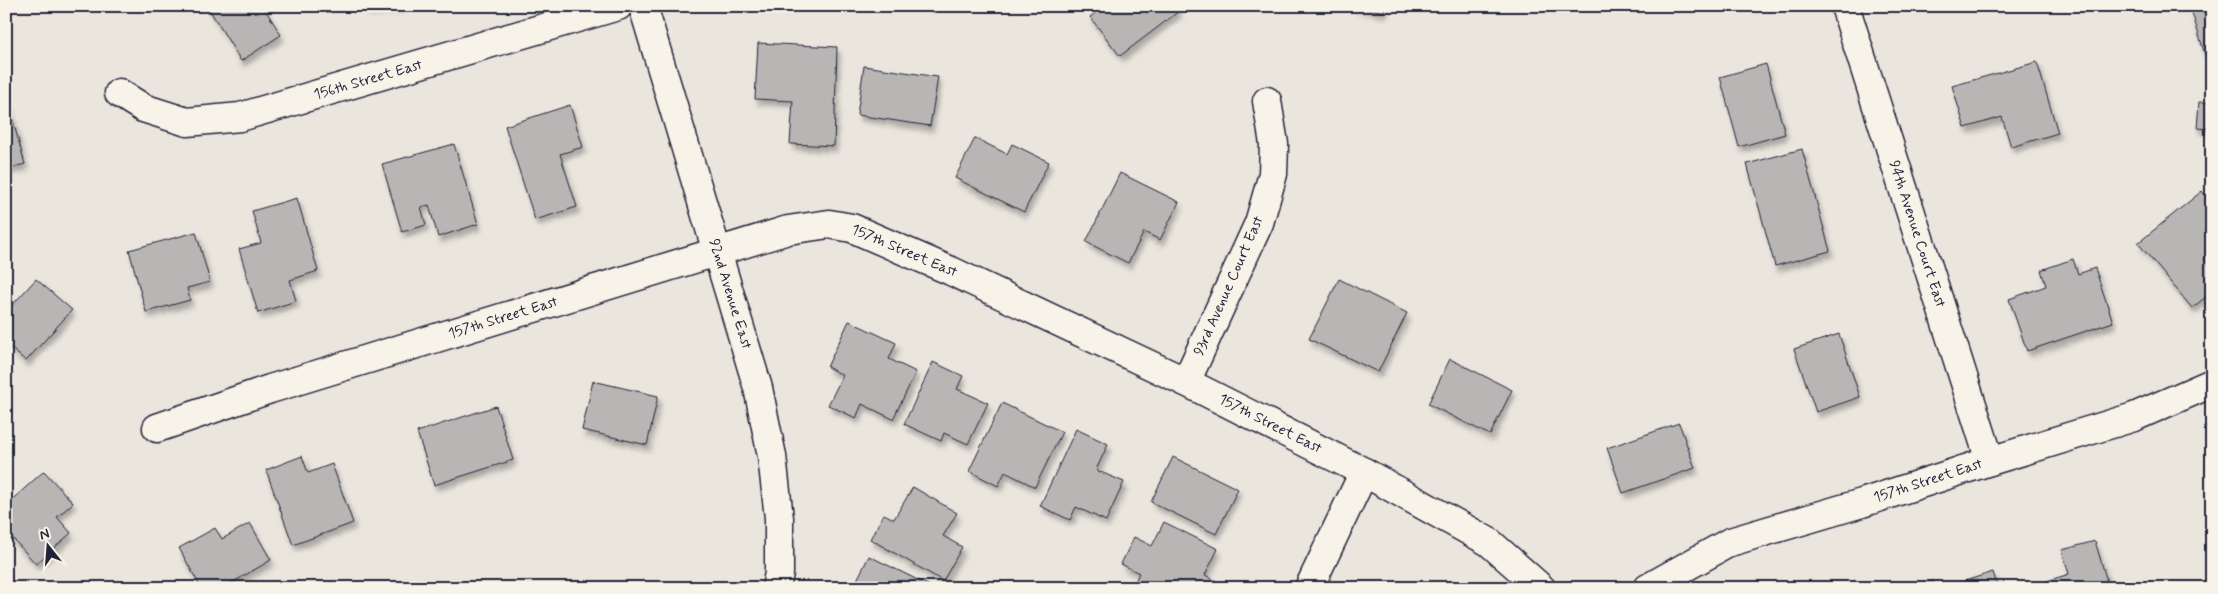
<svg xmlns="http://www.w3.org/2000/svg" width="2218" height="594" font-family="Mynerve,sans-serif">
<defs>
<filter id="shadow"><feDropShadow dx="3" dy="5.5" stdDeviation="2.5" flood-color="#0004"/></filter>
</defs>
<rect width="100%" height="100%" fill="#eae6de"/>
<filter id="ink" filterUnits="userSpaceOnUse"><feTurbulence type="fractalNoise" baseFrequency=".02" numOctaves="2"/><feDisplacementMap in="SourceGraphic" scale="10" xChannelSelector="R" yChannelSelector="G"/><feConvolveMatrix kernelMatrix="1 2 1 2 8 2 1 2 1" color-interpolation-filters="sRGB"/></filter>
<g filter="url(#ink)">
<g fill="#b8b6b5" stroke="#22223b" filter="url(#shadow)">
<path d="M 207,6 L 263,6 L 281,35 L 241,61 Z"/>
<path d="M 365,6 L 399,6 L 366,9 Z"/>
<path d="M 1104,6 L 1175,6 L 1179,11 L 1120,56 L 1090,17 Z"/>
<path d="M 1352,6 L 1385,6 L 1384,12 Z"/>
<path d="M 2190,6 L 2212,6 L 2212,53 L 2205,55 Z"/>
<path d="M 758,43 L 837,47 L 834,146 L 790,144 L 793,101 L 755,99 Z"/>
<path d="M 2037,62 L 2058,133 L 2011,147 L 2002,117 L 1965,128 L 1952,86 Z"/>
<path d="M 1766,64 L 1785,134 L 1739,147 L 1720,77 Z"/>
<path d="M 864,66 L 938,77 L 930,126 L 857,115 Z"/>
<path d="M 6,96 L 25,164 L 6,169 Z"/>
<path d="M 2199,102 L 2212,103 L 2212,169 L 2208,169 L 2211,129 L 2197,128 Z"/>
<path d="M 570,105 L 583,147 L 560,154 L 577,207 L 535,220 L 505,126 Z"/>
<path d="M 975,138 L 1007,154 L 1012,144 L 1049,162 L 1024,212 L 955,178 Z"/>
<path d="M 454,144 L 478,224 L 438,237 L 429,205 L 421,207 L 426,225 L 402,232 L 382,164 Z"/>
<path d="M 1802,149 L 1830,251 L 1775,266 L 1747,164 Z"/>
<path d="M 1120,173 L 1179,202 L 1160,240 L 1144,232 L 1128,263 L 1086,242 Z"/>
<path d="M 2202,191 L 2212,204 L 2212,253 L 2204,259 L 2212,268 L 2212,292 L 2192,308 L 2138,243 Z"/>
<path d="M 297,198 L 318,271 L 290,280 L 296,301 L 258,313 L 239,249 L 261,243 L 252,211 Z"/>
<path d="M 196,232 L 210,282 L 187,288 L 190,300 L 146,312 L 129,250 Z"/>
<path d="M 2073,259 L 2078,274 L 2095,268 L 2113,322 L 2027,351 L 2009,299 L 2046,286 L 2041,270 Z"/>
<path d="M 36,279 L 72,310 L 26,361 L 6,344 L 6,312 Z"/>
<path d="M 1339,279 L 1407,313 L 1378,372 L 1309,339 Z"/>
<path d="M 849,321 L 896,343 L 889,359 L 916,372 L 893,419 L 862,404 L 856,418 L 828,405 L 843,375 L 827,367 Z"/>
<path d="M 1839,334 L 1860,397 L 1816,412 L 1794,349 Z"/>
<path d="M 1450,359 L 1512,390 L 1490,435 L 1428,404 Z"/>
<path d="M 933,362 L 963,376 L 957,389 L 988,403 L 968,444 L 944,433 L 941,441 L 904,424 Z"/>
<path d="M 593,381 L 658,396 L 647,445 L 582,430 Z"/>
<path d="M 1002,403 L 1062,432 L 1035,487 L 1005,472 L 998,486 L 969,471 Z"/>
<path d="M 496,406 L 513,460 L 434,485 L 417,432 Z"/>
<path d="M 1679,423 L 1695,468 L 1623,493 L 1607,448 Z"/>
<path d="M 1076,429 L 1108,444 L 1096,470 L 1124,482 L 1106,521 L 1076,507 L 1070,520 L 1040,506 Z"/>
<path d="M 302,456 L 308,473 L 332,464 L 353,523 L 293,545 L 266,470 Z"/>
<path d="M 1173,457 L 1238,489 L 1216,534 L 1151,502 Z"/>
<path d="M 44,471 L 73,503 L 57,517 L 71,533 L 36,564 L 6,531 L 6,505 Z"/>
<path d="M 913,487 L 957,513 L 943,536 L 962,547 L 943,581 L 870,539 L 884,514 L 894,519 Z"/>
<path d="M 1164,522 L 1218,549 L 1205,575 L 1216,581 L 1213,588 L 1147,588 L 1135,582 L 1139,573 L 1121,564 L 1134,537 L 1152,546 Z"/>
<path d="M 250,523 L 271,560 L 223,588 L 201,588 L 179,548 L 215,528 L 222,539 Z"/>
<path d="M 2095,541 L 2109,588 L 2025,588 L 2069,574 L 2062,550 Z"/>
<path d="M 869,556 L 934,588 L 853,588 Z"/>
<path d="M 1993,572 L 1998,588 L 1943,588 Z"/>
<path d="M 1933,581 L 1935,588 L 1913,588 Z"/>
</g>
<g fill="none" stroke-linecap="round" stroke-linejoin="round">
<g stroke="#22223b" stroke-width="31">
<g id="minor">
<path d="M 643,6 L 758,388 L 772,456 L 779,518 L 779,573 L 776,588"/>
<path d="M 1845,6 L 1990,461"/>
<path d="M 119,93 L 143,108 L 187,122 L 240,117 L 618,6"/>
<path d="M 1186,382 L 1259,223 L 1273,174 L 1274,144 L 1267,101"/>
<path d="M 157,428 L 270,389 L 788,230 L 829,224 L 852,228 L 951,271 L 1186,382 L 1364,472 L 1489,542 L 1541,588"/>
<path d="M 1309,588 L 1364,472"/>
<path d="M 1648,588 L 1730,542 L 1862,503 L 1990,461 L 2134,417 L 2212,383"/>
</g>
</g>
<use href="#minor" stroke="#f7f3e8" stroke-width="28"/>
</g>
</g>
<g text-anchor="middle" dominant-baseline="central" stroke-width="4.5" stroke-linejoin="round" paint-order="stroke">
<g font-size="15" fill="#22223b" stroke="#f7f3e8">
<text transform="translate(368 80) rotate(-16)">156th Street East</text>
<text transform="translate(1917 234) rotate(72)">94th Avenue Court East</text>
<text transform="translate(904 251) rotate(23)">157th Street East</text>
<text transform="translate(1229 286) rotate(-66)">93rd Avenue Court East</text>
<text transform="translate(730 294) rotate(73)">92nd Avenue East</text>
<text transform="translate(503 318) rotate(-17)">157th Street East</text>
<text transform="translate(1270 424) rotate(27)">157th Street East</text>
<text transform="translate(1928 481) rotate(-18)">157th Street East</text>
</g>
</g>
<rect width="2218" height="594" fill="none" stroke="#f7f3e8" stroke-width="25"/>
<rect x="12" y="12" width="2193" height="569" fill="none" stroke="#22223b" stroke-width="2" filter="url(#ink)"/>
<g transform="translate(48 546) rotate(343)" stroke="#f7f3e8" stroke-width="4" paint-order="stroke">
<path d="M0-4L9 19L0 12L-9 19Z" fill="#22223b"/>
<text y="-8" font-size="14" font-weight="bold" text-anchor="middle" fill="#22223b">N</text>
</g>
</svg>
